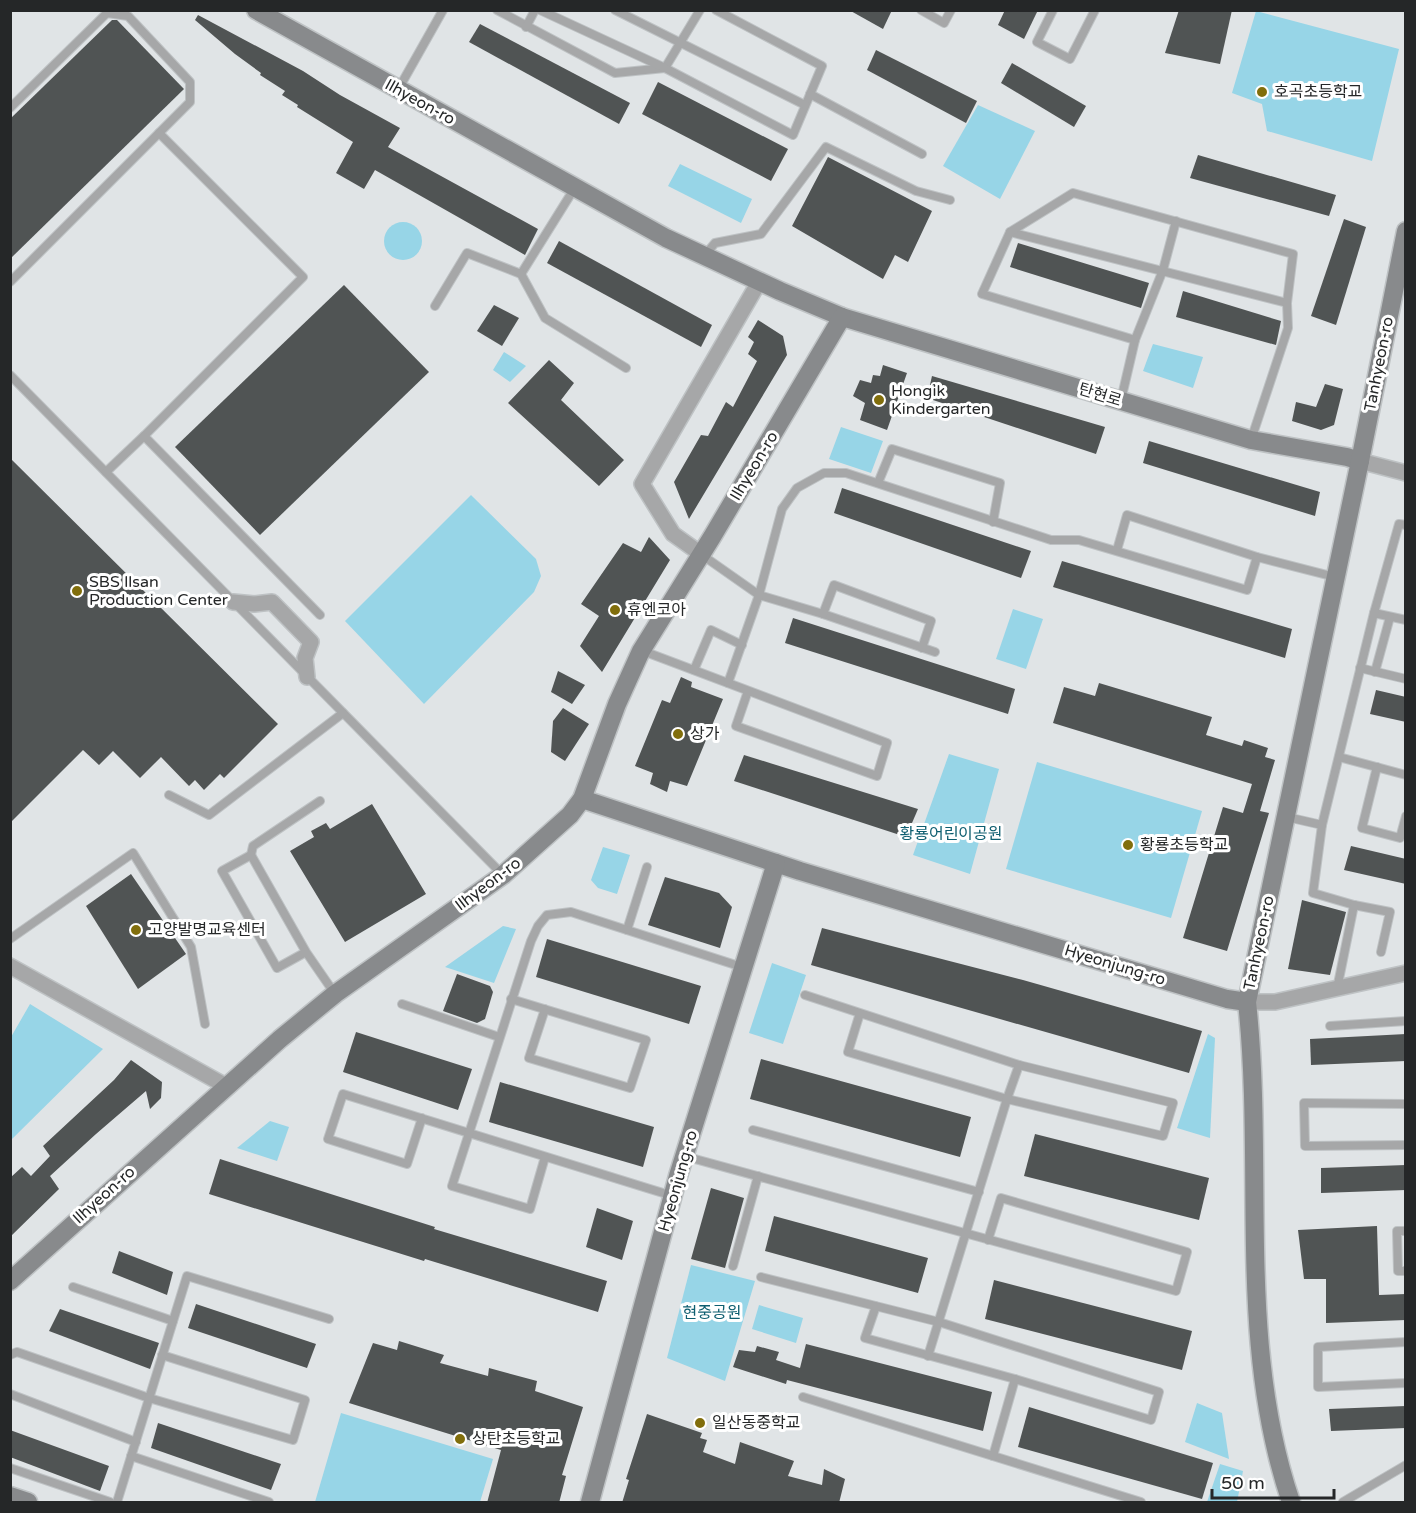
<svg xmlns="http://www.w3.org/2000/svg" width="1416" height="1513" font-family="'Varela Round','Noto Sans KR',sans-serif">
<rect width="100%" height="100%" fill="#e0e4e6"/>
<g fill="#97d5e7">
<path d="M 1256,11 L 1399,49 L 1372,161 L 1267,131 L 1262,104 L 1232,93 Z"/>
<path d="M 978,105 L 1035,131 L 1000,199 L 943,166 Z"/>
<path d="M 680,164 L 752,199 L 741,223 L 668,186 Z"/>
<circle cx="403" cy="241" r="19"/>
<path d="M 1153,344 L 1203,357 L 1193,388 L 1143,371 Z"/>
<path d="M 504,352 L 526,366 L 510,382 L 493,370 Z"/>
<path d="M 841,427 L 883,441 L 871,473 L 829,459 Z"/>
<path d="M 471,495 L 536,559 L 541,576 L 534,592 L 424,704 L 345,621 Z"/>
<path d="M 1013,609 L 1043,619 L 1026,669 L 996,659 Z"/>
<path d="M 949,754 L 999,769 L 970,874 L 913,855 Z"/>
<path d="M 1037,762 L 1202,811 L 1171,918 L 1006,869 Z"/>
<path d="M 603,847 L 630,855 L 617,894 L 598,888 L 591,880 Z"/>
<path d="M 503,926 L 516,929 L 494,983 L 445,967 Z"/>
<path d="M 772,963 L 806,975 L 783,1044 L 749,1033 Z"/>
<path d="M 30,1004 L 103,1049 L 11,1140 L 11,1037 Z"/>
<path d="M 1208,1034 L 1215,1038 L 1210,1138 L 1177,1128 Z"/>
<path d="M 270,1121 L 289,1127 L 277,1161 L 237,1148 Z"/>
<path d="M 691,1265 L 755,1281 L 725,1381 L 667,1358 Z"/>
<path d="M 759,1305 L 803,1318 L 796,1343 L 752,1329 Z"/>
<path d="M 1197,1403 L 1222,1413 L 1229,1459 L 1185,1442 Z"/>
<path d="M 341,1413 L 493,1459 L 480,1502 L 315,1502 Z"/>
<path d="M 1220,1464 L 1243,1471 L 1237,1502 L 1207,1502 Z"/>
</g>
<g fill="#505454">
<path d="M 849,10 L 892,10 L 883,29 Z"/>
<path d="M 1005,10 L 1038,10 L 1024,39 L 998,25 Z"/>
<path d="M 1179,10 L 1232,10 L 1220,64 L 1165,53 Z"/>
<path d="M 198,15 L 303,71 L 340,95 L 400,128 L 388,147 L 538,229 L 525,255 L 375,170 L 364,189 L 336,173 L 353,142 L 297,107 L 298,105 L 282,95 L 285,91 L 260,75 L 261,73 L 235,54 L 195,20 Z"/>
<path d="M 112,20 L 117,20 L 184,89 L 10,259 L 10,119 Z"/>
<path d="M 480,24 L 630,103 L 619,124 L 469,42 Z"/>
<path d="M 876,50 L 977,101 L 966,123 L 867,70 Z"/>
<path d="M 1012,63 L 1086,106 L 1074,127 L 1001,83 Z"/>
<path d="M 658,82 L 788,149 L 771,181 L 642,114 Z"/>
<path d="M 1198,155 L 1336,195 L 1329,216 L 1190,178 Z"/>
<path d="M 828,157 L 932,211 L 908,262 L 895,255 L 883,279 L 792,226 Z"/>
<path d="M 1344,219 L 1366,227 L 1336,325 L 1311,316 Z"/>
<path d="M 559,241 L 712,325 L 701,347 L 547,263 Z"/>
<path d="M 1018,243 L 1149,283 L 1141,308 L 1010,267 Z"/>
<path d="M 344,285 L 429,372 L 260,535 L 175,447 Z"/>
<path d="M 1183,291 L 1281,321 L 1276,345 L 1176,317 Z"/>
<path d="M 494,305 L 519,318 L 502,346 L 477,331 Z"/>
<path d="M 758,320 L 783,336 L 787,355 L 689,519 L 674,482 L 701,435 L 708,436 L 726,402 L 733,407 L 757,361 L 748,354 L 754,342 L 748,337 Z"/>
<path d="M 549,360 L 574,383 L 561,400 L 624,460 L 599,486 L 508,403 Z"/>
<path d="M 883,365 L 907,373 L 887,430 L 860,420 L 865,403 L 853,396 L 860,380 L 871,383 L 873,375 L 880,376 Z"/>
<path d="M 932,376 L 1105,427 L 1096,454 L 927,398 Z"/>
<path d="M 1325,384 L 1343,389 L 1334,425 L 1321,430 L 1292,421 L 1296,402 L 1316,407 Z"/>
<path d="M 1149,441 L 1320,492 L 1315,516 L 1143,463 Z"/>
<path d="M 10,458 L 278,724 L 224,778 L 220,774 L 204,790 L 195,780 L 189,786 L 161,757 L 140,778 L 113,751 L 99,765 L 83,750 L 10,823 Z"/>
<path d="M 842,488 L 1031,551 L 1021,578 L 834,513 Z"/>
<path d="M 649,537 L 670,560 L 602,672 L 580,646 L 599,616 L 581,604 L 623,543 L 641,552 Z"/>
<path d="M 1062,561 L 1292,629 L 1285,658 L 1053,587 Z"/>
<path d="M 793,618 L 1015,689 L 1008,714 L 785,643 Z"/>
<path d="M 558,671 L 585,685 L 572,704 L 551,692 Z"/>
<path d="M 681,677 L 692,682 L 691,687 L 723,699 L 687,786 L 670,781 L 667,792 L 650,784 L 653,773 L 635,766 L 662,700 L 670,703 Z"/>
<path d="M 1099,683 L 1212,717 L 1206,735 L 1242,746 L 1244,740 L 1268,748 L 1265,757 L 1275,760 L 1260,811 L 1269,813 L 1227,951 L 1183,938 L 1223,807 L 1243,813 L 1252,784 L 1053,723 L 1064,687 L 1095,696 Z"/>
<path d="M 1376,690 L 1406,697 L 1406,722 L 1370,714 Z"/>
<path d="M 563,708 L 589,724 L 565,761 L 551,752 L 553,721 Z"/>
<path d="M 744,755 L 918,809 L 906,837 L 734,781 Z"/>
<path d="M 372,804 L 426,894 L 345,942 L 290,851 L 314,837 L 311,831 L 326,823 L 330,829 Z"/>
<path d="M 1351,846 L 1406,859 L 1406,884 L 1344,870 Z"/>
<path d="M 131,874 L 186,954 L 138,989 L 86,906 Z"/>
<path d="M 665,877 L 719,893 L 732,907 L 720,948 L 648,925 Z"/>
<path d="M 1302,900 L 1346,912 L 1330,975 L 1288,969 Z"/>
<path d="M 822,928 L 1023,980 L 1202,1031 L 1189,1073 L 811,965 Z"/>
<path d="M 547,939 L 701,986 L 689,1024 L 536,977 Z"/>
<path d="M 457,974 L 490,986 L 493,992 L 485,1019 L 477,1023 L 443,1011 Z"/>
<path d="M 356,1032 L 472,1069 L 458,1110 L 343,1072 Z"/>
<path d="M 1406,1034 L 1406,1061 L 1311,1065 L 1310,1039 Z"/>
<path d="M 761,1059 L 971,1117 L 960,1157 L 750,1099 Z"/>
<path d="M 131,1060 L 162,1082 L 161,1098 L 150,1109 L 146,1091 L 96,1134 L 50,1176 L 59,1189 L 10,1237 L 10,1178 L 22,1167 L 31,1176 L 50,1156 L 43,1146 L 114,1080 Z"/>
<path d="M 500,1082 L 654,1127 L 643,1167 L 489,1122 Z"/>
<path d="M 1035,1134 L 1209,1178 L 1199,1220 L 1024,1176 Z"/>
<path d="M 220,1159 L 435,1227 L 434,1229 L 607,1281 L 598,1312 L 425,1259 L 424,1261 L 209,1194 Z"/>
<path d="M 1406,1165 L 1406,1190 L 1321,1193 L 1321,1168 Z"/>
<path d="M 711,1188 L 744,1198 L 725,1268 L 691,1259 Z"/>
<path d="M 597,1208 L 633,1221 L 622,1260 L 586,1247 Z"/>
<path d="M 774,1216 L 928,1258 L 918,1293 L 765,1251 Z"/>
<path d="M 1377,1226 L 1379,1295 L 1406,1294 L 1406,1320 L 1326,1323 L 1326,1279 L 1304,1279 L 1298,1230 Z"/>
<path d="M 119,1251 L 173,1272 L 167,1295 L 112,1273 Z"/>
<path d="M 994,1280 L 1192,1331 L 1182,1370 L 985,1319 Z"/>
<path d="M 196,1304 L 316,1344 L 307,1368 L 188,1328 Z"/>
<path d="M 60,1309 L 159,1343 L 150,1369 L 49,1331 Z"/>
<path d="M 399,1341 L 444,1355 L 440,1363 L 488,1376 L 489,1368 L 537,1381 L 535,1391 L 583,1407 L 562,1475 L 566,1476 L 559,1503 L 487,1503 L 501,1450 L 349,1403 L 373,1343 L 397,1350 Z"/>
<path d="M 806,1344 L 992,1392 L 983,1431 L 787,1380 L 786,1384 L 733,1367 L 739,1350 L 755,1352 L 757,1346 L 779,1352 L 776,1360 L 800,1368 Z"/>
<path d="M 1406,1406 L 1406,1428 L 1331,1431 L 1329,1409 Z"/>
<path d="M 1029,1407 L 1213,1463 L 1202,1499 L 1018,1447 Z"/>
<path d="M 647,1414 L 702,1433 L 700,1438 L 707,1440 L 703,1452 L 735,1464 L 740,1442 L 794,1461 L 788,1476 L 822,1485 L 824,1469 L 845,1479 L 839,1503 L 622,1503 L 629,1480 L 626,1479 Z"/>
<path d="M 158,1423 L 281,1464 L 271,1490 L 151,1448 Z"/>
<path d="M 10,1430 L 109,1466 L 100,1491 L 10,1457 Z"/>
</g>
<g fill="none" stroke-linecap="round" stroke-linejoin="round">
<g stroke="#bec2c4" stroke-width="10">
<g id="lane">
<path d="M 497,10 L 615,73 L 665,68 L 700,10"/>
<path d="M 540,10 L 665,68 L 793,135 L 822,66 L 716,10"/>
<path d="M 615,10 L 805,105"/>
<path d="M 921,10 L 944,23 L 951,10"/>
<path d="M 1053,10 L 1037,42 L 1070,59 L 1095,10"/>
<path d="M 526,27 L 535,10"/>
<path d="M 399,88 L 443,10"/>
<path d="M 810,94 L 922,154"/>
<path d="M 10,108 L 107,13 L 128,16 L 190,82 L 190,102 L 159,133"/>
<path d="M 1010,232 L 1287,303"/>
<path d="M 705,255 L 715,243 L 761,234 L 826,147 L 916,191 L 950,200"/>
<path d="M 521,274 L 574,189"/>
<path d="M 10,282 L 159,133 L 303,277 L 144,436"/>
<path d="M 435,306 L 467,253 L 521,274 L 545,318 L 626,368"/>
<path d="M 1135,340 L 982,294 L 1010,232 L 1073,193 L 1293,254 L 1287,303 L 1288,328 L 1251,440"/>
<path d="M 10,375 L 502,874"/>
<path d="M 1121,400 L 1135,340 L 1163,270 L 1176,221"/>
<path d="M 106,472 L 144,436 L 320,615"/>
<path d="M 878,483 L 892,449 L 1000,483 L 993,522"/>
<path d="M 1117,550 L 1127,515 L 1257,557 L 1335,577"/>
<path d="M 702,555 L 759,595 L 823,614 L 935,652"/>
<path d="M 1374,613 L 1406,620"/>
<path d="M 823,614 L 834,585 L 931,621 L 922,648"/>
<path d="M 643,651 L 887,743 L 877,776 L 736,726 L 748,691"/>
<path d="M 1360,668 L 1406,679"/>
<path d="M 694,670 L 711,630 L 742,645"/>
<path d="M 1375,672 L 1390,617"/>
<path d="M 728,683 L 759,595 L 782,509 L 797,488 L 824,473 L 846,473 L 1051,540 L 1079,540 L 1247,590 L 1257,557"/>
<path d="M 1339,757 L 1406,775"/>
<path d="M 1377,767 L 1362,828 L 1400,838 L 1406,816"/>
<path d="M 169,795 L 209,815 L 343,713"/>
<path d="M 1287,817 L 1322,825"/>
<path d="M 251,855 L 253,846 L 320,801"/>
<path d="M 627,930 L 647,867"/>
<path d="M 10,939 L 133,853 L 191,947 L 205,1024"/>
<path d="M 306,952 L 277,968 L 222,871 L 251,855 L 306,952 L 335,994"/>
<path d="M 1381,952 L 1390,912 L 1354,905 L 1313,893 L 1322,825 L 1374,613 L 1399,524 L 1406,525"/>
<path d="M 1337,989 L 1354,905"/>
<path d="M 805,995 L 1019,1065 L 1173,1103 L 1163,1136 L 1007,1099 L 848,1052 L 860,1013"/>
<path d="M 511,999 L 646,1040 L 630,1088 L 529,1058 L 545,1009"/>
<path d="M 402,1004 L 499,1037"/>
<path d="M 1330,1026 L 1406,1021"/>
<path d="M 1406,1104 L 1304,1103 L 1305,1146 L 1406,1145"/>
<path d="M 422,1118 L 407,1164 L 328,1139 L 343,1094 L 650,1189 L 673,1196"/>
<path d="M 753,1130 L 979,1192"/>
<path d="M 684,1156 L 1176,1291 L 1187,1252 L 1001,1198 L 988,1240"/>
<path d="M 545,1157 L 530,1209 L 452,1186 L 531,941 L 538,926 L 547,915 L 571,912 L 742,967"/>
<path d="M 1406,1231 L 1397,1231 L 1398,1271 L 1406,1271"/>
<path d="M 733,1266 L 758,1176"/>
<path d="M 761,1277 L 939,1322 L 1159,1392 L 1151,1420 L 1015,1379 L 865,1338 L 876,1306"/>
<path d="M 73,1287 L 173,1321"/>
<path d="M 1406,1342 L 1318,1347 L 1318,1387 L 1406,1383"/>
<path d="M 10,1355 L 17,1352 L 149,1398 L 293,1440 L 305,1400 L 162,1355"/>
<path d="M 928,1356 L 1007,1099 L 1019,1065"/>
<path d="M 10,1394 L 136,1442"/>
<path d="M 803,1397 L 1141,1502"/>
<path d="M 131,1456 L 269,1502"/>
<path d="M 993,1456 L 1015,1379"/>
<path d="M 10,1468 L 110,1502"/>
<path d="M 117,1502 L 187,1276 L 329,1319"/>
<path d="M 1343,1502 L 1406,1465"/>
</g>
</g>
<g stroke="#bec2c4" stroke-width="18">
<g id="street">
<path d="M 1360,461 L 1406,473"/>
<path d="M 701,554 L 673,534 L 642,484 L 759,282"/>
<path d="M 233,602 L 254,604 L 272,602 L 311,642 L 305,658 L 307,677"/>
<path d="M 10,966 L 226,1086"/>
<path d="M 1247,1002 L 1275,1002 L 1406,973"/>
</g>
</g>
<g stroke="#bec2c4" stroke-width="21">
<g id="secondary">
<path d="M 256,10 L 666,238 L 780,291 L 842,317 L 1251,440 L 1347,457 L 1360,461"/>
<path d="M 582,799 L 800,871 L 1227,999 L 1247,1002"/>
<path d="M 10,1281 L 280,1039 L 335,994 L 503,875 L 570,815 L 582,799 L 617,704 L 641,651 L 712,537 L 842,317"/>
<path d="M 10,1496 L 28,1502"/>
<path d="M 590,1502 L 678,1176 L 776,863"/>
<path d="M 1291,1502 C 1236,1341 1265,1169 1247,1002 L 1360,461 L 1406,231"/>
</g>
</g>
<use href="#lane" stroke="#a6a7a8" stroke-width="8"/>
<use href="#street" stroke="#a6a7a8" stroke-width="15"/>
<use href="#secondary" stroke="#888a8c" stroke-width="18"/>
</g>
<g fill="#816e0c" stroke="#fff" stroke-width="2">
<circle cx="1262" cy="92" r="6"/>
<circle cx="879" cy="400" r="6"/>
<circle cx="77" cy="591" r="6"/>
<circle cx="615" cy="610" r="6"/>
<circle cx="678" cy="734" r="6"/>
<circle cx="1128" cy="845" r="6"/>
<circle cx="136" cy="930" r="6"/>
<circle cx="700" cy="1423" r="6"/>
<circle cx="460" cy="1439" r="6"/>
</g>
<g text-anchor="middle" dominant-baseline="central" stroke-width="6" stroke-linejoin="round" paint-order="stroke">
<g font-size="16" fill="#252728" stroke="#fff" text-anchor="start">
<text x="1274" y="92">호곡초등학교</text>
<text x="891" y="391">Hongik<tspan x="891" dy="18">Kindergarten</tspan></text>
<text x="89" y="582">SBS Ilsan<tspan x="89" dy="18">Production Center</tspan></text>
<text x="627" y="610">휴엔코아</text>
<text x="690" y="734">상가</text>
<text x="1140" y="845">황룡초등학교</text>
<text x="148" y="930">고양발명교육센터</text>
<text x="712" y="1423">일산동중학교</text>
<text x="472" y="1439">상탄초등학교</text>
</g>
<g font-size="16" fill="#252728" stroke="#fff">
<text transform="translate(420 102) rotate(29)">Ilhyeon-ro</text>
<text transform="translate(1379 364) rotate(-79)">Tanhyeon-ro</text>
<text transform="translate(1100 395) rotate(17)">탄현로</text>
<text transform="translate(754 466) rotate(-59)">Ilhyeon-ro</text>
<text transform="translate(488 884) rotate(-37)">Ilhyeon-ro</text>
<text transform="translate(1259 943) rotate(-78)">Tanhyeon-ro</text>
<text transform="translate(1115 965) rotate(17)">Hyeonjung-ro</text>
<text transform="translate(678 1181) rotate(-74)">Hyeonjung-ro</text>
<text transform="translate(104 1195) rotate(-42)">Ilhyeon-ro</text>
</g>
<g font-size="16" fill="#0e5e70" stroke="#fff">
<text x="951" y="834">황룡어린이공원</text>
<text x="712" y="1313">현중공원</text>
</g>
</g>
<rect width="1416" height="1513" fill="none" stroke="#252728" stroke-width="24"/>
<path d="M1212 1489v9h122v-9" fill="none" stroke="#252728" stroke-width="3"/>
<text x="1221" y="1489" font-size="18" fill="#252728" stroke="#ffffff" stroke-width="4.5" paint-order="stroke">50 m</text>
</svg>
